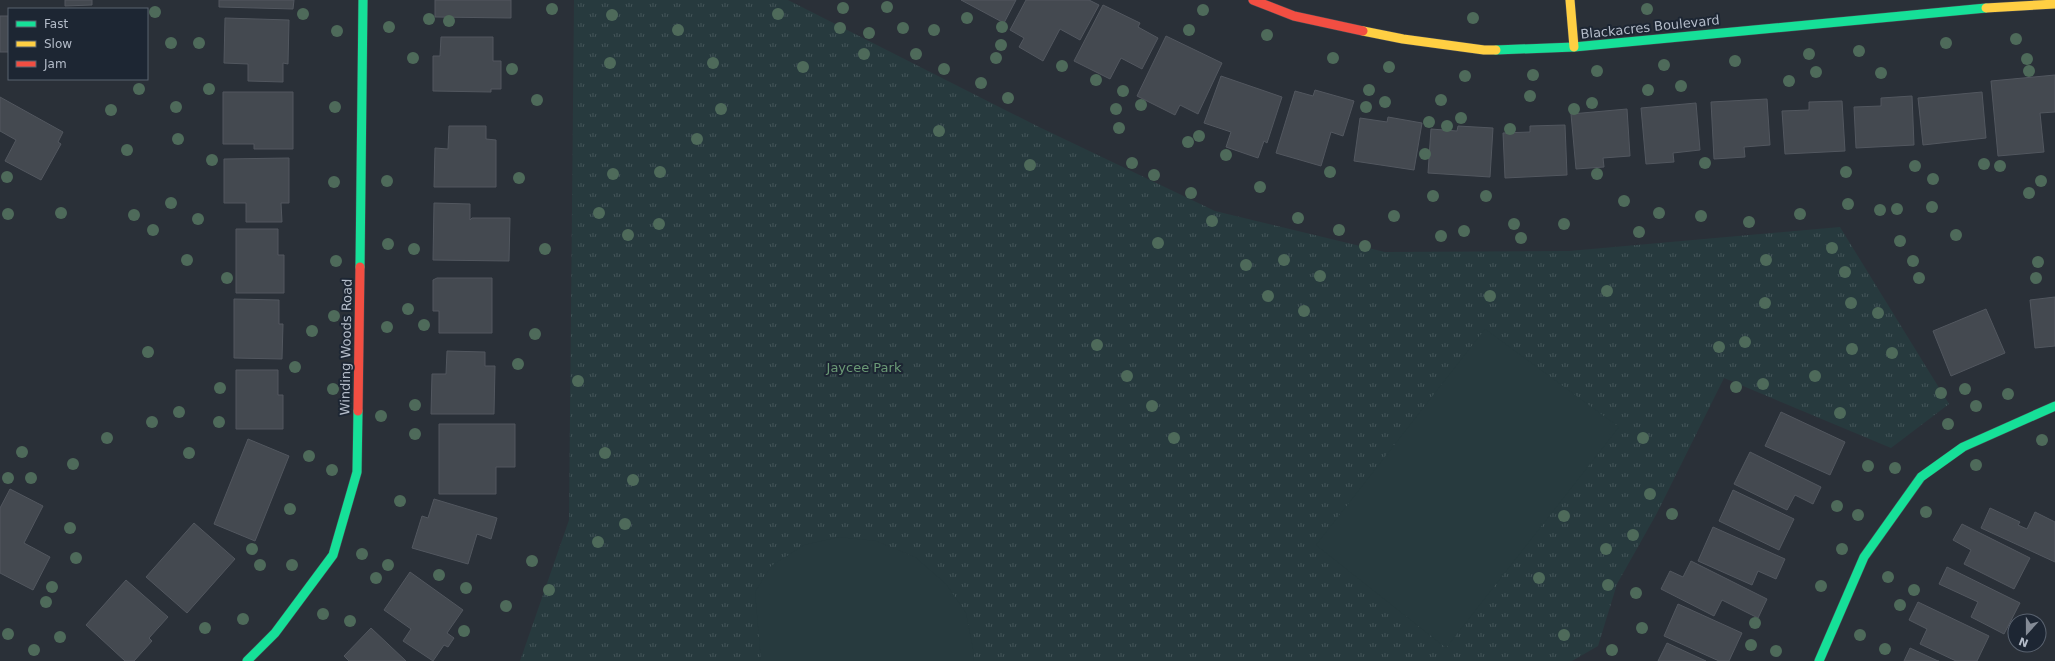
<svg xmlns="http://www.w3.org/2000/svg" width="2055" height="661" font-family="'DejaVu Sans',sans-serif">
<defs>
<pattern id="grass-tufts" width="24" height="20" patternUnits="userSpaceOnUse"><rect width="24" height="20" fill="#273a3e"/><path d="M3 7l-1-3M5 7V3M7 7l1-3M15 17l-1-3M17 17v-4M19 17l1-3" fill="none" stroke="#445559"/></pattern>
</defs>
<rect width="100%" height="100%" fill="#2a3038"/>
<path fill="url(#grass-tufts)" d="M 574,0 L 788,0 L 1037,126 L 1215,211 L 1385,252 L 1569,251 L 1840,227 L 1949,404 L 1891,448 L 1724,378 L 1657,513 L 1617,584 L 1598,646 L 1572,661 L 520,661 L 569,520 Z"/>
<g fill="#273a3e">
<path d="M 1485,329 L 1619,427 L 1446,648 L 1316,545 Z"/>
<path d="M 839,537 L 876,541 L 915,557 L 946,584 L 966,613 L 974,654 L 973,661 L 761,661 L 755,592 L 771,566 L 804,545 Z"/>
</g>
<g fill="#444950" stroke="#52575f">
<path d="M 65,0 L 92,0 L 92,5 L 65,6 Z"/>
<path d="M 219,0 L 294,0 L 293,9 L 219,7 Z"/>
<path d="M 435,0 L 511,0 L 511,18 L 435,17 Z"/>
<path d="M 961,0 L 1016,0 L 1004,23 Z"/>
<path d="M 1026,0 L 1089,0 L 1099,5 L 1080,40 L 1060,29 L 1043,61 L 1019,47 L 1024,38 L 1010,30 Z"/>
<path d="M 1103,5 L 1140,23 L 1138,27 L 1158,38 L 1142,69 L 1121,58 L 1110,79 L 1074,61 Z"/>
<rect x="0" y="16" width="9" height="36"/>
<path d="M 225,18 L 289,20 L 288,64 L 283,63 L 283,82 L 248,81 L 248,64 L 224,63 Z"/>
<path d="M 1166,36 L 1222,63 L 1198,114 L 1180,105 L 1175,115 L 1137,96 Z"/>
<path d="M 441,37 L 493,37 L 493,61 L 501,61 L 501,89 L 491,89 L 491,92 L 433,91 L 433,56 L 440,56 Z"/>
<path d="M 2055,75 L 2055,112 L 2040,113 L 2044,152 L 1998,156 L 1991,81 Z"/>
<path d="M 1221,76 L 1282,97 L 1267,143 L 1264,141 L 1258,158 L 1226,147 L 1231,132 L 1204,123 Z"/>
<path d="M 1315,90 L 1354,101 L 1343,136 L 1331,132 L 1321,166 L 1276,153 L 1295,91 L 1313,96 Z"/>
<path d="M 223,92 L 293,92 L 293,149 L 254,149 L 254,144 L 223,144 Z"/>
<path d="M 1982,92 L 1986,138 L 1923,145 L 1918,98 Z"/>
<path d="M 1912,96 L 1914,145 L 1856,148 L 1854,107 L 1881,106 L 1881,98 Z"/>
<path d="M 0,97 L 63,132 L 58,142 L 61,144 L 41,180 L 5,161 L 16,140 L 0,131 Z"/>
<path d="M 1767,99 L 1770,145 L 1744,147 L 1745,157 L 1714,159 L 1711,102 Z"/>
<path d="M 1842,101 L 1845,151 L 1785,154 L 1782,111 L 1809,110 L 1809,102 Z"/>
<path d="M 1696,103 L 1700,150 L 1673,153 L 1674,162 L 1646,164 L 1641,108 Z"/>
<path d="M 1627,109 L 1630,156 L 1603,158 L 1604,167 L 1576,169 L 1571,114 Z"/>
<path d="M 1388,117 L 1422,123 L 1414,170 L 1354,161 L 1360,118 L 1387,122 Z"/>
<path d="M 1565,125 L 1567,175 L 1505,178 L 1503,133 L 1530,132 L 1530,126 Z"/>
<path d="M 449,126 L 486,126 L 486,139 L 496,140 L 496,187 L 434,187 L 435,148 L 448,149 Z"/>
<path d="M 1458,126 L 1493,128 L 1490,177 L 1428,173 L 1431,129 L 1457,131 Z"/>
<path d="M 289,158 L 289,203 L 281,203 L 282,222 L 246,222 L 246,203 L 224,203 L 224,159 Z"/>
<path d="M 434,203 L 470,204 L 470,220 L 472,218 L 510,218 L 509,261 L 433,260 Z"/>
<path d="M 236,229 L 278,229 L 278,255 L 284,255 L 284,293 L 236,293 Z"/>
<path d="M 437,278 L 492,278 L 492,333 L 439,333 L 439,311 L 433,311 L 433,280 Z"/>
<path d="M 2055,297 L 2055,346 L 2035,348 L 2030,300 Z"/>
<path d="M 234,299 L 279,300 L 279,324 L 283,324 L 282,359 L 234,358 Z"/>
<path d="M 1986,309 L 2005,353 L 1951,376 L 1933,331 Z"/>
<path d="M 447,351 L 485,352 L 485,366 L 495,366 L 494,414 L 431,414 L 432,374 L 446,374 Z"/>
<path d="M 236,370 L 278,370 L 278,395 L 283,395 L 283,429 L 236,429 Z"/>
<path d="M 1781,412 L 1845,442 L 1830,475 L 1765,446 Z"/>
<path d="M 439,424 L 515,424 L 515,467 L 496,467 L 496,494 L 439,494 Z"/>
<path d="M 248,439 L 289,456 L 255,541 L 214,524 Z"/>
<path d="M 1750,452 L 1821,487 L 1813,504 L 1795,495 L 1787,510 L 1734,484 Z"/>
<path d="M 10,489 L 43,506 L 24,543 L 50,557 L 33,590 L 0,573 L 0,508 Z"/>
<path d="M 1733,490 L 1794,519 L 1779,550 L 1719,521 Z"/>
<path d="M 434,499 L 497,518 L 491,539 L 477,534 L 468,564 L 412,548 L 422,516 L 428,518 Z"/>
<path d="M 1990,508 L 2020,522 L 2018,525 L 2027,529 L 2035,512 L 2055,522 L 2055,562 L 1981,528 Z"/>
<path d="M 194,523 L 235,559 L 187,613 L 146,577 Z"/>
<path d="M 1962,524 L 2030,558 L 2014,589 L 1964,564 L 1971,550 L 1953,540 Z"/>
<path d="M 1713,527 L 1785,559 L 1776,579 L 1758,571 L 1752,585 L 1698,561 Z"/>
<path d="M 1691,561 L 1767,599 L 1758,618 L 1722,600 L 1714,616 L 1661,589 L 1670,571 L 1683,577 Z"/>
<path d="M 1947,567 L 2020,603 L 2004,634 L 1971,617 L 1978,602 L 1939,584 Z"/>
<path d="M 410,572 L 463,610 L 447,633 L 454,638 L 448,647 L 444,645 L 433,661 L 403,641 L 411,629 L 384,610 Z"/>
<path d="M 126,580 L 168,617 L 149,638 L 152,641 L 134,661 L 125,661 L 86,625 Z"/>
<path d="M 1918,602 L 1989,636 L 1977,661 L 1956,661 L 1920,644 L 1927,629 L 1909,620 Z"/>
<path d="M 1678,604 L 1742,633 L 1729,661 L 1719,661 L 1664,636 Z"/>
<path d="M 371,628 L 406,661 L 349,661 L 344,656 Z"/>
<path d="M 1667,643 L 1706,661 L 1658,661 Z"/>
<path d="M 1910,648 L 1938,661 L 1939,661 L 1904,661 Z"/>
</g>
<g fill="none" stroke-linecap="round" stroke-linejoin="round">
<g stroke="#484c53" stroke-width="10">
<g id="fast">
<path d="M 1496,50 L 1574,47 L 1986,8"/>
<path d="M 360,267 L 363,0"/>
<path d="M 247,661 L 275,633 L 333,555 L 357,472 L 358,411"/>
<path d="M 1819,661 L 1864,557 L 1921,477 L 1963,447 L 2055,406"/>
</g>
</g>
<g stroke="#484c53" stroke-width="10">
<g id="slow">
<path d="M 1570,0 L 1574,47"/>
<path d="M 1986,8 L 2055,4"/>
<path d="M 1363,31 L 1403,39 L 1484,50 L 1496,50"/>
</g>
</g>
<g stroke="#484c53" stroke-width="10">
<g id="jam">
<path d="M 1253,0 L 1294,16 L 1363,31"/>
<path d="M 358,411 L 360,267"/>
</g>
</g>
<use href="#fast" stroke="#16e098" stroke-width="9"/>
<use href="#slow" stroke="#ffcf43" stroke-width="9"/>
<use href="#jam" stroke="#f24e42" stroke-width="9"/>
</g>
<g fill="#4e6a5a">
<circle cx="887" cy="7" r="6"/>
<circle cx="843" cy="8" r="6"/>
<circle cx="552" cy="9" r="6"/>
<circle cx="1647" cy="9" r="6"/>
<circle cx="1203" cy="10" r="6"/>
<circle cx="155" cy="12" r="6"/>
<circle cx="303" cy="14" r="6"/>
<circle cx="778" cy="14" r="6"/>
<circle cx="612" cy="15" r="6"/>
<circle cx="967" cy="18" r="6"/>
<circle cx="1473" cy="18" r="6"/>
<circle cx="429" cy="19" r="6"/>
<circle cx="449" cy="21" r="6"/>
<circle cx="389" cy="27" r="6"/>
<circle cx="1002" cy="27" r="6"/>
<circle cx="840" cy="28" r="6"/>
<circle cx="903" cy="28" r="6"/>
<circle cx="678" cy="30" r="6"/>
<circle cx="934" cy="30" r="6"/>
<circle cx="1189" cy="30" r="6"/>
<circle cx="337" cy="31" r="6"/>
<circle cx="869" cy="33" r="6"/>
<circle cx="1267" cy="35" r="6"/>
<circle cx="2016" cy="39" r="6"/>
<circle cx="171" cy="43" r="6"/>
<circle cx="199" cy="43" r="6"/>
<circle cx="1946" cy="43" r="6"/>
<circle cx="1001" cy="45" r="6"/>
<circle cx="1859" cy="51" r="6"/>
<circle cx="864" cy="54" r="6"/>
<circle cx="916" cy="54" r="6"/>
<circle cx="1809" cy="54" r="6"/>
<circle cx="413" cy="58" r="6"/>
<circle cx="996" cy="58" r="6"/>
<circle cx="1333" cy="58" r="6"/>
<circle cx="2027" cy="59" r="6"/>
<circle cx="1735" cy="61" r="6"/>
<circle cx="610" cy="63" r="6"/>
<circle cx="713" cy="63" r="6"/>
<circle cx="1664" cy="65" r="6"/>
<circle cx="1062" cy="66" r="6"/>
<circle cx="803" cy="67" r="6"/>
<circle cx="1389" cy="67" r="6"/>
<circle cx="512" cy="69" r="6"/>
<circle cx="944" cy="69" r="6"/>
<circle cx="1597" cy="71" r="6"/>
<circle cx="2029" cy="71" r="6"/>
<circle cx="1816" cy="72" r="6"/>
<circle cx="1881" cy="73" r="6"/>
<circle cx="1533" cy="75" r="6"/>
<circle cx="1465" cy="76" r="6"/>
<circle cx="1096" cy="80" r="6"/>
<circle cx="1789" cy="81" r="6"/>
<circle cx="981" cy="83" r="6"/>
<circle cx="1681" cy="86" r="6"/>
<circle cx="139" cy="89" r="6"/>
<circle cx="209" cy="89" r="6"/>
<circle cx="1369" cy="90" r="6"/>
<circle cx="1648" cy="90" r="6"/>
<circle cx="1123" cy="91" r="6"/>
<circle cx="1530" cy="96" r="6"/>
<circle cx="1008" cy="98" r="6"/>
<circle cx="537" cy="100" r="6"/>
<circle cx="1441" cy="100" r="6"/>
<circle cx="1385" cy="102" r="6"/>
<circle cx="1592" cy="103" r="6"/>
<circle cx="1141" cy="105" r="6"/>
<circle cx="176" cy="107" r="6"/>
<circle cx="335" cy="107" r="6"/>
<circle cx="1366" cy="107" r="6"/>
<circle cx="721" cy="109" r="6"/>
<circle cx="1116" cy="109" r="6"/>
<circle cx="1574" cy="109" r="6"/>
<circle cx="111" cy="110" r="6"/>
<circle cx="1461" cy="118" r="6"/>
<circle cx="1429" cy="122" r="6"/>
<circle cx="1447" cy="126" r="6"/>
<circle cx="1119" cy="128" r="6"/>
<circle cx="1510" cy="129" r="6"/>
<circle cx="939" cy="131" r="6"/>
<circle cx="1199" cy="136" r="6"/>
<circle cx="178" cy="139" r="6"/>
<circle cx="697" cy="139" r="6"/>
<circle cx="1188" cy="142" r="6"/>
<circle cx="127" cy="150" r="6"/>
<circle cx="1425" cy="154" r="6"/>
<circle cx="1226" cy="155" r="6"/>
<circle cx="212" cy="160" r="6"/>
<circle cx="1132" cy="163" r="6"/>
<circle cx="1705" cy="163" r="6"/>
<circle cx="1984" cy="164" r="6"/>
<circle cx="1030" cy="165" r="6"/>
<circle cx="1915" cy="166" r="6"/>
<circle cx="2000" cy="166" r="6"/>
<circle cx="660" cy="172" r="6"/>
<circle cx="1330" cy="172" r="6"/>
<circle cx="1846" cy="172" r="6"/>
<circle cx="613" cy="174" r="6"/>
<circle cx="1597" cy="174" r="6"/>
<circle cx="1154" cy="175" r="6"/>
<circle cx="7" cy="177" r="6"/>
<circle cx="519" cy="178" r="6"/>
<circle cx="1933" cy="179" r="6"/>
<circle cx="387" cy="181" r="6"/>
<circle cx="2041" cy="181" r="6"/>
<circle cx="334" cy="182" r="6"/>
<circle cx="1260" cy="187" r="6"/>
<circle cx="1191" cy="193" r="6"/>
<circle cx="2029" cy="193" r="6"/>
<circle cx="1433" cy="196" r="6"/>
<circle cx="1486" cy="196" r="6"/>
<circle cx="1624" cy="201" r="6"/>
<circle cx="171" cy="203" r="6"/>
<circle cx="1848" cy="204" r="6"/>
<circle cx="1932" cy="207" r="6"/>
<circle cx="1897" cy="209" r="6"/>
<circle cx="1880" cy="210" r="6"/>
<circle cx="61" cy="213" r="6"/>
<circle cx="599" cy="213" r="6"/>
<circle cx="1659" cy="213" r="6"/>
<circle cx="8" cy="214" r="6"/>
<circle cx="1800" cy="214" r="6"/>
<circle cx="134" cy="215" r="6"/>
<circle cx="1394" cy="216" r="6"/>
<circle cx="1701" cy="216" r="6"/>
<circle cx="1298" cy="218" r="6"/>
<circle cx="198" cy="219" r="6"/>
<circle cx="1212" cy="221" r="6"/>
<circle cx="1749" cy="222" r="6"/>
<circle cx="659" cy="224" r="6"/>
<circle cx="1514" cy="224" r="6"/>
<circle cx="1564" cy="224" r="6"/>
<circle cx="153" cy="230" r="6"/>
<circle cx="1339" cy="230" r="6"/>
<circle cx="1464" cy="231" r="6"/>
<circle cx="1639" cy="232" r="6"/>
<circle cx="628" cy="235" r="6"/>
<circle cx="1956" cy="235" r="6"/>
<circle cx="1441" cy="236" r="6"/>
<circle cx="1521" cy="238" r="6"/>
<circle cx="1900" cy="241" r="6"/>
<circle cx="1158" cy="243" r="6"/>
<circle cx="388" cy="244" r="6"/>
<circle cx="1365" cy="246" r="6"/>
<circle cx="1832" cy="248" r="6"/>
<circle cx="414" cy="249" r="6"/>
<circle cx="545" cy="249" r="6"/>
<circle cx="187" cy="260" r="6"/>
<circle cx="1284" cy="260" r="6"/>
<circle cx="1766" cy="260" r="6"/>
<circle cx="336" cy="261" r="6"/>
<circle cx="1913" cy="261" r="6"/>
<circle cx="2038" cy="262" r="6"/>
<circle cx="1246" cy="265" r="6"/>
<circle cx="1845" cy="272" r="6"/>
<circle cx="1320" cy="276" r="6"/>
<circle cx="227" cy="278" r="6"/>
<circle cx="1919" cy="278" r="6"/>
<circle cx="2036" cy="278" r="6"/>
<circle cx="1607" cy="291" r="6"/>
<circle cx="1268" cy="296" r="6"/>
<circle cx="1490" cy="296" r="6"/>
<circle cx="1765" cy="303" r="6"/>
<circle cx="1851" cy="303" r="6"/>
<circle cx="408" cy="309" r="6"/>
<circle cx="1304" cy="311" r="6"/>
<circle cx="1878" cy="313" r="6"/>
<circle cx="334" cy="316" r="6"/>
<circle cx="424" cy="325" r="6"/>
<circle cx="387" cy="327" r="6"/>
<circle cx="312" cy="331" r="6"/>
<circle cx="535" cy="334" r="6"/>
<circle cx="1745" cy="342" r="6"/>
<circle cx="1097" cy="345" r="6"/>
<circle cx="1719" cy="347" r="6"/>
<circle cx="1852" cy="349" r="6"/>
<circle cx="148" cy="352" r="6"/>
<circle cx="1892" cy="353" r="6"/>
<circle cx="518" cy="364" r="6"/>
<circle cx="295" cy="367" r="6"/>
<circle cx="1127" cy="376" r="6"/>
<circle cx="1815" cy="376" r="6"/>
<circle cx="578" cy="381" r="6"/>
<circle cx="1763" cy="384" r="6"/>
<circle cx="1736" cy="387" r="6"/>
<circle cx="220" cy="388" r="6"/>
<circle cx="333" cy="389" r="6"/>
<circle cx="1965" cy="389" r="6"/>
<circle cx="1941" cy="393" r="6"/>
<circle cx="2008" cy="394" r="6"/>
<circle cx="415" cy="405" r="6"/>
<circle cx="1152" cy="406" r="6"/>
<circle cx="1976" cy="406" r="6"/>
<circle cx="179" cy="412" r="6"/>
<circle cx="1840" cy="413" r="6"/>
<circle cx="381" cy="416" r="6"/>
<circle cx="152" cy="422" r="6"/>
<circle cx="219" cy="422" r="6"/>
<circle cx="1948" cy="424" r="6"/>
<circle cx="415" cy="434" r="6"/>
<circle cx="107" cy="438" r="6"/>
<circle cx="1174" cy="438" r="6"/>
<circle cx="1643" cy="438" r="6"/>
<circle cx="2042" cy="440" r="6"/>
<circle cx="22" cy="452" r="6"/>
<circle cx="189" cy="453" r="6"/>
<circle cx="605" cy="453" r="6"/>
<circle cx="309" cy="456" r="6"/>
<circle cx="73" cy="464" r="6"/>
<circle cx="1976" cy="465" r="6"/>
<circle cx="1868" cy="466" r="6"/>
<circle cx="1895" cy="468" r="6"/>
<circle cx="332" cy="470" r="6"/>
<circle cx="8" cy="478" r="6"/>
<circle cx="31" cy="478" r="6"/>
<circle cx="633" cy="480" r="6"/>
<circle cx="1650" cy="494" r="6"/>
<circle cx="400" cy="501" r="6"/>
<circle cx="1837" cy="506" r="6"/>
<circle cx="290" cy="509" r="6"/>
<circle cx="1926" cy="512" r="6"/>
<circle cx="1672" cy="514" r="6"/>
<circle cx="1858" cy="515" r="6"/>
<circle cx="1564" cy="516" r="6"/>
<circle cx="625" cy="524" r="6"/>
<circle cx="70" cy="528" r="6"/>
<circle cx="1633" cy="535" r="6"/>
<circle cx="598" cy="542" r="6"/>
<circle cx="252" cy="549" r="6"/>
<circle cx="1606" cy="549" r="6"/>
<circle cx="1842" cy="549" r="6"/>
<circle cx="362" cy="554" r="6"/>
<circle cx="76" cy="558" r="6"/>
<circle cx="532" cy="561" r="6"/>
<circle cx="260" cy="565" r="6"/>
<circle cx="292" cy="565" r="6"/>
<circle cx="388" cy="565" r="6"/>
<circle cx="439" cy="575" r="6"/>
<circle cx="1888" cy="577" r="6"/>
<circle cx="376" cy="578" r="6"/>
<circle cx="1539" cy="578" r="6"/>
<circle cx="1608" cy="585" r="6"/>
<circle cx="1821" cy="586" r="6"/>
<circle cx="52" cy="587" r="6"/>
<circle cx="466" cy="588" r="6"/>
<circle cx="549" cy="590" r="6"/>
<circle cx="1914" cy="590" r="6"/>
<circle cx="1636" cy="593" r="6"/>
<circle cx="46" cy="602" r="6"/>
<circle cx="1900" cy="605" r="6"/>
<circle cx="506" cy="606" r="6"/>
<circle cx="323" cy="614" r="6"/>
<circle cx="243" cy="619" r="6"/>
<circle cx="350" cy="621" r="6"/>
<circle cx="1755" cy="623" r="6"/>
<circle cx="205" cy="628" r="6"/>
<circle cx="1642" cy="628" r="6"/>
<circle cx="464" cy="631" r="6"/>
<circle cx="8" cy="634" r="6"/>
<circle cx="1564" cy="635" r="6"/>
<circle cx="1860" cy="635" r="6"/>
<circle cx="60" cy="637" r="6"/>
<circle cx="1751" cy="645" r="6"/>
<circle cx="1885" cy="649" r="6"/>
<circle cx="34" cy="650" r="6"/>
<circle cx="1612" cy="650" r="6"/>
<circle cx="1776" cy="651" r="6"/>
</g>
<g text-anchor="middle" dominant-baseline="central" stroke-width="4" stroke-linejoin="round" paint-order="stroke">
<g font-size="13" fill="#b4bcc9" stroke="#1d2633">
<text transform="translate(1650 27) rotate(-6)">Blackacres Boulevard</text>
<text transform="translate(346 347) rotate(-89)">Winding Woods Road</text>
</g>
<g font-size="13" fill="#6b9a76" stroke="#1d2633">
<text x="864" y="367">Jaycee Park</text>
</g>
</g>
<rect x="8" y="8" width="140" height="72" fill="#1d2633" stroke="#59626f"/>
<rect x="16" y="21" width="20" height="6" fill="#16e098" stroke="#59626f"/>
<text x="44" y="28" font-size="12" fill="#b4bcc9">Fast</text>
<rect x="16" y="41" width="20" height="6" fill="#ffcf43" stroke="#59626f"/>
<text x="44" y="48" font-size="12" fill="#b4bcc9">Slow</text>
<rect x="16" y="61" width="20" height="6" fill="#f24e42" stroke="#59626f"/>
<text x="44" y="68" font-size="12" fill="#b4bcc9">Jam</text>
<g transform="translate(2027 633) rotate(201)"><circle r="19" fill="#1d2633" stroke="#59626f"/>
<path d="M0-3L7 15L0 10L-7 15Z" fill="#848b96"/>
<text y="-6" font-size="11" font-weight="bold" text-anchor="middle" fill="#b4bcc9">N</text>
</g>
</svg>
